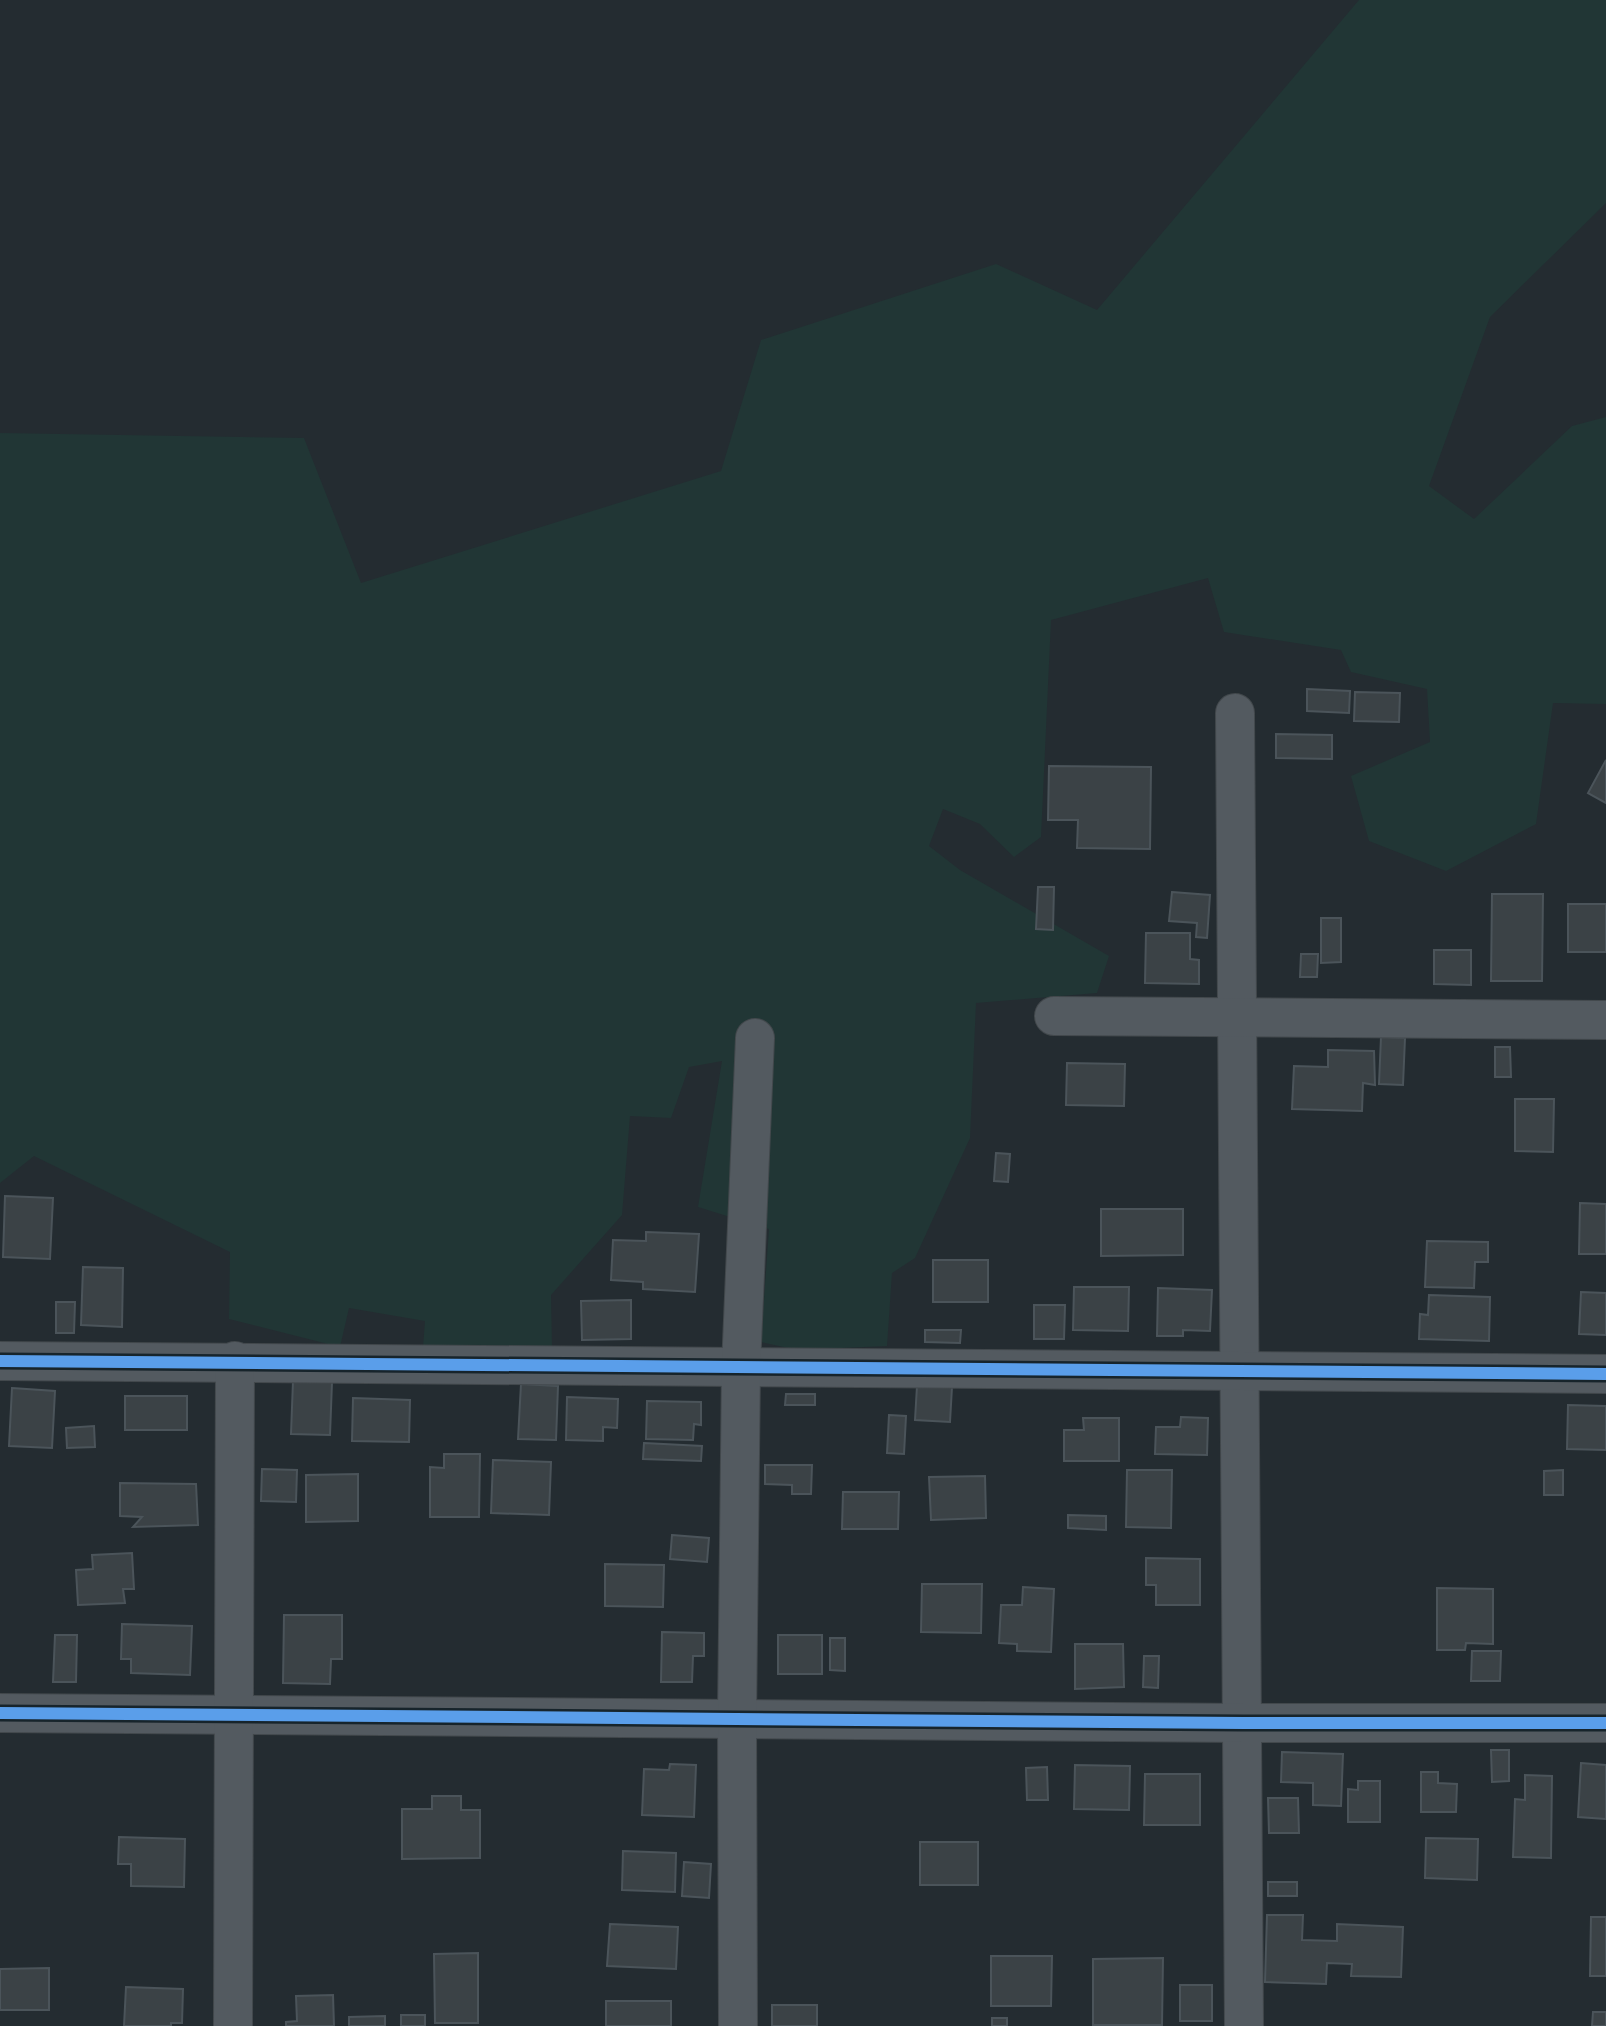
<svg xmlns="http://www.w3.org/2000/svg" width="1606" height="2026" font-family="'Alegreya Sans',sans-serif">
<rect width="100%" height="100%" fill="#242c31"/>
<path fill="#213635" d="M 1359,0 L 1606,0 L 1606,203 L 1490,317 L 1429,486 L 1474,519 L 1572,426 L 1606,417 L 1606,704 L 1553,703 L 1536,824 L 1446,871 L 1369,841 L 1351,776 L 1430,742 L 1427,689 L 1351,672 L 1341,650 L 1224,632 L 1208,578 L 1051,620 L 1041,837 L 1014,857 L 980,824 L 943,809 L 929,846 L 960,870 L 1109,956 L 1097,993 L 976,1003 L 970,1138 L 915,1258 L 892,1273 L 887,1346 L 797,1350 L 761,1342 L 769,1229 L 698,1207 L 722,1061 L 689,1067 L 671,1118 L 630,1116 L 622,1215 L 551,1295 L 552,1348 L 423,1348 L 425,1321 L 349,1308 L 340,1347 L 229,1319 L 230,1252 L 34,1156 L 0,1183 L 0,433 L 304,438 L 361,583 L 721,471 L 761,340 L 996,264 L 1097,310 Z"/>
<g fill="#3b4246" stroke="#4b545a" stroke-width="2">
<path d="M 1307,689 L 1350,691 L 1349,713 L 1307,711 Z"/>
<path d="M 1355,692 L 1400,693 L 1399,722 L 1354,721 Z"/>
<path d="M 1276,734 L 1332,735 L 1332,759 L 1276,758 Z"/>
<path d="M 1606,760 L 1606,803 L 1588,793 Z"/>
<path d="M 1049,766 L 1151,767 L 1150,849 L 1077,848 L 1078,820 L 1048,820 Z"/>
<path d="M 1038,887 L 1054,887 L 1053,930 L 1036,929 Z"/>
<path d="M 1172,892 L 1210,895 L 1207,938 L 1196,937 L 1197,923 L 1169,921 Z"/>
<path d="M 1492,894 L 1543,894 L 1542,981 L 1491,981 Z"/>
<rect x="1568" y="904" width="38" height="48"/>
<path d="M 1321,918 L 1341,918 L 1341,962 L 1321,963 Z"/>
<path d="M 1146,933 L 1190,933 L 1190,959 L 1199,960 L 1199,984 L 1145,983 Z"/>
<path d="M 1434,950 L 1471,950 L 1471,985 L 1434,984 Z"/>
<path d="M 1301,954 L 1318,954 L 1317,977 L 1300,977 Z"/>
<path d="M 1381,1037 L 1405,1038 L 1403,1085 L 1379,1084 Z"/>
<path d="M 1495,1047 L 1510,1047 L 1511,1077 L 1495,1077 Z"/>
<path d="M 1328,1050 L 1374,1051 L 1375,1085 L 1363,1083 L 1362,1111 L 1292,1109 L 1294,1066 L 1328,1067 Z"/>
<path d="M 1067,1063 L 1125,1064 L 1124,1106 L 1066,1105 Z"/>
<path d="M 1515,1099 L 1554,1099 L 1553,1152 L 1515,1151 Z"/>
<path d="M 996,1153 L 1010,1154 L 1008,1182 L 994,1181 Z"/>
<path d="M 5,1196 L 53,1198 L 50,1259 L 3,1257 Z"/>
<path d="M 1580,1203 L 1606,1204 L 1606,1254 L 1579,1254 Z"/>
<path d="M 1101,1209 L 1183,1209 L 1183,1255 L 1101,1256 Z"/>
<path d="M 646,1232 L 699,1234 L 695,1292 L 643,1289 L 643,1282 L 611,1280 L 613,1240 L 646,1241 Z"/>
<path d="M 1427,1241 L 1488,1242 L 1488,1262 L 1475,1262 L 1474,1288 L 1425,1287 Z"/>
<rect x="933" y="1260" width="55" height="42"/>
<path d="M 83,1267 L 123,1268 L 122,1327 L 81,1325 Z"/>
<path d="M 1074,1287 L 1129,1287 L 1128,1331 L 1073,1330 Z"/>
<path d="M 1158,1288 L 1212,1290 L 1210,1331 L 1183,1330 L 1183,1336 L 1157,1336 Z"/>
<path d="M 1581,1292 L 1606,1293 L 1606,1335 L 1579,1334 Z"/>
<path d="M 1429,1295 L 1490,1297 L 1489,1341 L 1419,1339 L 1420,1314 L 1428,1315 Z"/>
<path d="M 631,1300 L 631,1339 L 582,1340 L 581,1301 Z"/>
<path d="M 56,1302 L 75,1302 L 74,1333 L 56,1333 Z"/>
<path d="M 1034,1305 L 1065,1305 L 1064,1339 L 1034,1339 Z"/>
<path d="M 925,1330 L 961,1330 L 960,1343 L 925,1342 Z"/>
<path d="M 293,1381 L 332,1382 L 330,1435 L 291,1434 Z"/>
<path d="M 521,1384 L 558,1386 L 556,1440 L 518,1439 Z"/>
<path d="M 917,1386 L 952,1387 L 950,1422 L 915,1420 Z"/>
<path d="M 12,1388 L 55,1391 L 52,1448 L 9,1446 Z"/>
<path d="M 786,1394 L 815,1394 L 815,1405 L 785,1405 Z"/>
<rect x="125" y="1396" width="62" height="34"/>
<path d="M 567,1397 L 618,1399 L 617,1428 L 603,1427 L 603,1441 L 566,1440 Z"/>
<path d="M 353,1398 L 410,1400 L 409,1442 L 352,1441 Z"/>
<path d="M 647,1401 L 701,1402 L 701,1425 L 694,1424 L 693,1440 L 646,1439 Z"/>
<path d="M 1568,1405 L 1606,1406 L 1606,1450 L 1567,1449 Z"/>
<path d="M 889,1415 L 906,1416 L 904,1454 L 887,1453 Z"/>
<path d="M 1181,1417 L 1208,1418 L 1207,1455 L 1155,1454 L 1156,1427 L 1180,1427 Z"/>
<path d="M 1083,1418 L 1119,1418 L 1119,1461 L 1064,1461 L 1064,1430 L 1084,1430 Z"/>
<path d="M 94,1426 L 95,1447 L 67,1448 L 66,1428 Z"/>
<path d="M 644,1443 L 702,1446 L 701,1461 L 643,1459 Z"/>
<path d="M 444,1454 L 480,1454 L 479,1517 L 430,1517 L 430,1467 L 444,1468 Z"/>
<path d="M 493,1460 L 551,1462 L 549,1515 L 491,1513 Z"/>
<path d="M 765,1465 L 812,1465 L 811,1494 L 792,1494 L 792,1485 L 765,1484 Z"/>
<path d="M 262,1469 L 297,1470 L 296,1502 L 261,1501 Z"/>
<path d="M 1127,1470 L 1172,1470 L 1171,1528 L 1126,1527 Z"/>
<path d="M 1563,1470 L 1563,1495 L 1544,1495 L 1544,1471 Z"/>
<path d="M 358,1474 L 358,1521 L 306,1522 L 306,1475 Z"/>
<path d="M 985,1476 L 986,1518 L 931,1520 L 929,1477 Z"/>
<path d="M 120,1483 L 196,1484 L 198,1525 L 133,1527 L 142,1517 L 120,1516 Z"/>
<path d="M 843,1492 L 899,1492 L 898,1529 L 842,1529 Z"/>
<path d="M 1068,1515 L 1106,1516 L 1106,1530 L 1068,1528 Z"/>
<path d="M 672,1535 L 709,1538 L 707,1562 L 670,1559 Z"/>
<path d="M 132,1553 L 134,1589 L 123,1589 L 125,1603 L 78,1605 L 76,1570 L 93,1569 L 92,1555 Z"/>
<path d="M 1146,1558 L 1200,1559 L 1200,1605 L 1156,1605 L 1156,1585 L 1146,1585 Z"/>
<path d="M 605,1564 L 664,1565 L 663,1607 L 605,1606 Z"/>
<path d="M 922,1584 L 982,1584 L 981,1633 L 921,1632 Z"/>
<path d="M 1023,1587 L 1054,1589 L 1051,1652 L 1017,1651 L 1017,1644 L 999,1643 L 1001,1605 L 1022,1605 Z"/>
<path d="M 1437,1588 L 1493,1589 L 1493,1644 L 1466,1643 L 1465,1650 L 1437,1650 Z"/>
<path d="M 284,1615 L 342,1615 L 342,1659 L 331,1659 L 330,1684 L 283,1683 Z"/>
<path d="M 122,1624 L 192,1626 L 190,1675 L 131,1673 L 131,1659 L 121,1659 Z"/>
<path d="M 662,1632 L 704,1633 L 704,1656 L 693,1656 L 692,1682 L 661,1682 Z"/>
<path d="M 55,1635 L 77,1635 L 76,1682 L 53,1682 Z"/>
<rect x="778" y="1635" width="44" height="39"/>
<path d="M 830,1638 L 845,1638 L 845,1671 L 830,1670 Z"/>
<path d="M 1075,1644 L 1123,1644 L 1124,1687 L 1075,1689 Z"/>
<path d="M 1472,1651 L 1501,1651 L 1500,1681 L 1471,1681 Z"/>
<path d="M 1144,1656 L 1159,1656 L 1158,1688 L 1143,1687 Z"/>
<path d="M 1491,1750 L 1509,1750 L 1509,1781 L 1492,1782 Z"/>
<path d="M 1282,1752 L 1343,1754 L 1341,1806 L 1313,1805 L 1313,1783 L 1281,1782 Z"/>
<path d="M 1581,1763 L 1606,1765 L 1606,1819 L 1578,1817 Z"/>
<path d="M 670,1764 L 696,1765 L 694,1817 L 642,1815 L 644,1769 L 669,1770 Z"/>
<path d="M 1075,1765 L 1130,1766 L 1129,1810 L 1074,1809 Z"/>
<path d="M 1047,1767 L 1048,1800 L 1027,1800 L 1026,1768 Z"/>
<path d="M 1421,1772 L 1438,1772 L 1438,1783 L 1457,1784 L 1456,1812 L 1421,1812 Z"/>
<path d="M 1145,1774 L 1200,1774 L 1200,1825 L 1144,1825 Z"/>
<path d="M 1525,1775 L 1552,1776 L 1551,1858 L 1513,1857 L 1515,1799 L 1525,1800 Z"/>
<path d="M 1358,1781 L 1380,1781 L 1380,1822 L 1348,1822 L 1348,1789 L 1358,1790 Z"/>
<path d="M 432,1796 L 461,1796 L 461,1810 L 480,1810 L 480,1858 L 402,1859 L 402,1809 L 432,1809 Z"/>
<path d="M 1268,1798 L 1298,1798 L 1299,1833 L 1269,1833 Z"/>
<path d="M 119,1837 L 185,1839 L 184,1887 L 131,1886 L 131,1864 L 118,1864 Z"/>
<path d="M 1426,1838 L 1478,1839 L 1477,1880 L 1425,1878 Z"/>
<rect x="920" y="1842" width="58" height="43"/>
<path d="M 623,1851 L 676,1853 L 675,1892 L 622,1890 Z"/>
<path d="M 684,1862 L 711,1864 L 709,1898 L 682,1896 Z"/>
<rect x="1268" y="1882" width="29" height="14"/>
<path d="M 1267,1915 L 1303,1915 L 1302,1940 L 1337,1941 L 1337,1924 L 1403,1927 L 1401,1977 L 1351,1976 L 1352,1964 L 1327,1963 L 1326,1984 L 1265,1982 Z"/>
<path d="M 1591,1917 L 1606,1917 L 1606,1976 L 1590,1976 Z"/>
<path d="M 610,1924 L 678,1927 L 676,1969 L 607,1966 Z"/>
<path d="M 478,1953 L 478,2023 L 435,2023 L 434,1954 Z"/>
<path d="M 991,1956 L 1052,1956 L 1051,2006 L 991,2006 Z"/>
<path d="M 1163,1958 L 1162,2025 L 1093,2025 L 1093,1959 Z"/>
<path d="M 49,1968 L 49,2010 L 0,2010 L 0,1969 Z"/>
<rect x="1180" y="1985" width="32" height="36"/>
<path d="M 126,1987 L 183,1989 L 182,2023 L 171,2023 L 171,2026 L 124,2026 Z"/>
<path d="M 333,1995 L 334,2026 L 286,2026 L 286,2022 L 297,2021 L 296,1996 Z"/>
<rect x="606" y="2001" width="65" height="25"/>
<rect x="772" y="2005" width="45" height="21"/>
<path d="M 1593,2012 L 1606,2012 L 1606,2026 L 1592,2026 Z"/>
<rect x="401" y="2015" width="24" height="11"/>
<path d="M 385,2016 L 385,2026 L 349,2026 L 349,2017 Z"/>
<rect x="992" y="2018" width="15" height="8"/>
</g>
<g fill="none" stroke-linecap="round" stroke-linejoin="round">
<g stroke="#42484c" stroke-width="40">
<g id="minor">
<path d="M 1235,713 L 1244,2026"/>
<path d="M 1054,1016 L 1606,1020"/>
<path d="M 0,1361 L 1606,1374"/>
<path d="M 0,1713 L 1243,1723 L 1606,1723"/>
<path d="M 233,2026 L 235,1361"/>
<path d="M 738,2026 L 737,1718 L 741,1367 L 755,1038"/>
</g>
</g>
<use href="#minor" stroke="#535a60" stroke-width="38"/>
<g stroke="#17242b" stroke-width="17">
<g id="cycleway">
<path d="M 0,1361 L 1606,1374"/>
<path d="M 0,1713 L 1243,1723 L 1606,1723"/>
</g>
</g>
<use href="#cycleway" stroke="#5a9eea" stroke-width="12"/>
</g>
</svg>
